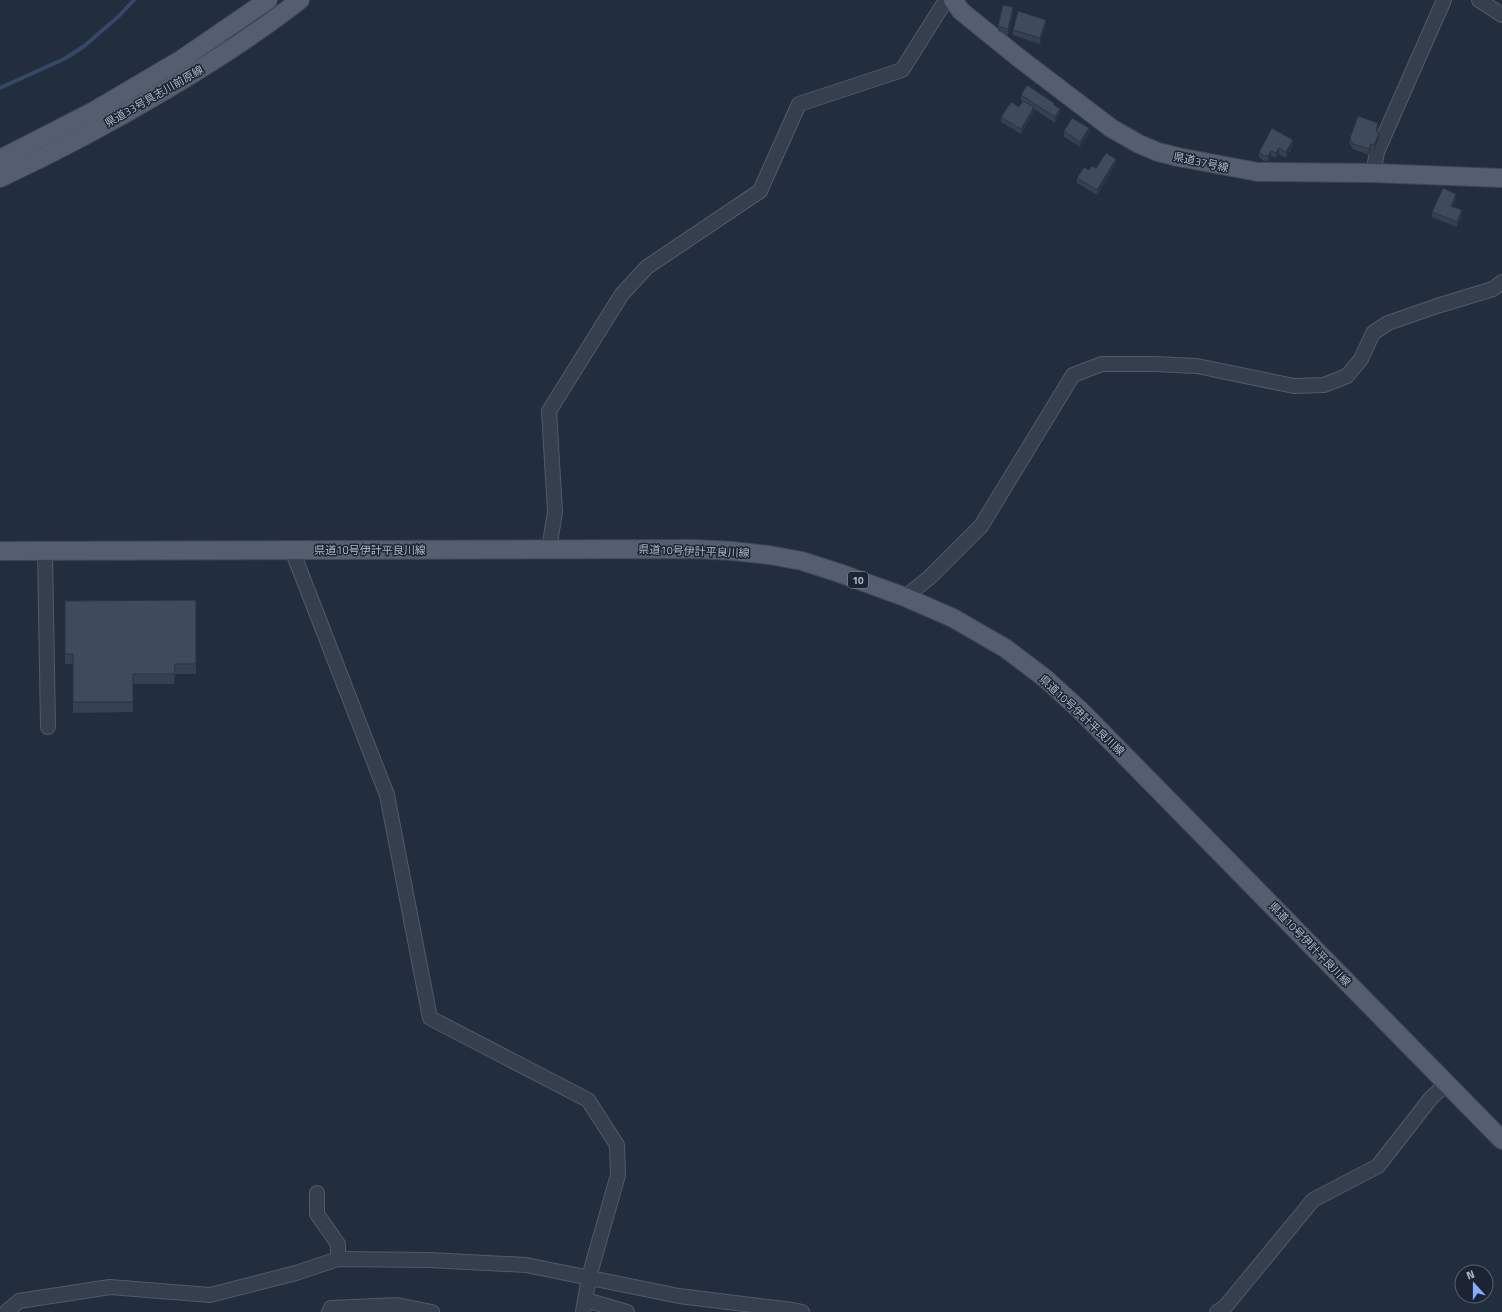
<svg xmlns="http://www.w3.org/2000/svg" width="1502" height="1312" font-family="'Titillium Web','Noto Sans JP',sans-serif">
<rect width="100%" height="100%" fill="#222d3e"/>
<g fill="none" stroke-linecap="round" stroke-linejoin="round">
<path stroke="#354866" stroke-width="4" d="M 0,88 L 64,59 L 83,47 L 118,17 L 134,0"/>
<g stroke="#525a69" stroke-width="16">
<g id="minor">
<path d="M 1479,0 L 1502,15"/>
<path d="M 1373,173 L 1377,152 L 1444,0"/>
<path d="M 549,549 L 555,512 L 549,411 L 622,294 L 647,267 L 760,191 L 799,104 L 902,70 L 946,0"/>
<path d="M 292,550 L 387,795 L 430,1018 L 588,1100 L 617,1145 L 618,1175 L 589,1277 L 583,1312"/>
<path d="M 45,551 L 48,727"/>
<path d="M 905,597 L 930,577 L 981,526 L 1073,375 L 1102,364 L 1154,364 L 1197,366 L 1294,386 L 1324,385 L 1347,376 L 1361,359 L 1373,333 L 1388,323 L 1437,306 L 1493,289 L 1502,282"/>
<path d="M 317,1193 L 317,1214 L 338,1244 L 338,1259"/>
<path d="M 586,1300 L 627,1312"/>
<path d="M 6,1312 L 19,1301 L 110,1287 L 210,1295 L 296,1273 L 338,1259 L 429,1260 L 526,1265 L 679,1296 L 793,1310 L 802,1312"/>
<path d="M 329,1312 L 331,1308 L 397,1305 L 432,1312"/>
<path d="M 1217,1312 L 1225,1307 L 1313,1200 L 1378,1166 L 1431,1098 L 1446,1084"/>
</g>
</g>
<g stroke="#404857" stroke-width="20">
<g id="major">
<path d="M 953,0 L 961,11 L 1019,58 L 1111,128 L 1139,144 L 1158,152 L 1178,157 L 1258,172 L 1373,173 L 1502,178"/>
<path d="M 0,159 L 92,112 L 182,59 L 268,0"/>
<path d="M 0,178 C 58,151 114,121 169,88 C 214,61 258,33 300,0"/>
<path d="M 0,551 L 694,549 L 733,551 L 769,555 L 802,561 L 839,573 L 905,597 L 953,618 L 1005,648 L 1046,679 L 1082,712 L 1502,1140"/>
</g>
</g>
<use href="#minor" stroke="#363f4e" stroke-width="14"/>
<use href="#major" stroke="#545e6e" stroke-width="18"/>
</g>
<g fill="#354050">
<path d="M 1013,13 L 1008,35 L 998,31 L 998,26 Z"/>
<path d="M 1046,25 L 1040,44 L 1013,35 L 1013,30 Z"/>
<path d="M 1021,95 L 1054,105 L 1060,114 L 1055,123 L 1034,109 L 1034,113 L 1021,134 L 1001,122 L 1001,117 L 1019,107 L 1022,102 L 1021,100 Z"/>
<path d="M 1378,129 L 1378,132 L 1379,138 L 1374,150 L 1371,149 L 1369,155 L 1353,149 L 1350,144 L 1350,138 Z"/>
<path d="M 1064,131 L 1089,134 L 1080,147 L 1064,137 Z"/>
<path d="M 1293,146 L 1286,158 L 1279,154 L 1276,158 L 1271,156 L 1268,161 L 1264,161 L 1259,157 L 1259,152 Z"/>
<path d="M 1116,164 L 1097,195 L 1077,183 L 1077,178 L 1089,170 L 1096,168 Z"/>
<path d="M 1456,199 L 1453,207 L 1462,216 L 1457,227 L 1432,217 L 1432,212 Z"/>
<path d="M 196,600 L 196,674 L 175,674 L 174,684 L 133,684 L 133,712 L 73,713 L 73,664 L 65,664 L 65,601 Z"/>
</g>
<g fill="#2b3441">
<path d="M 1013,7 L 1013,13 L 1008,35 L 1008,29 Z"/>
<path d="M 1046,20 L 1046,25 L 1040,44 L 1040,38 Z"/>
<path d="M 1034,107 L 1034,113 L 1021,134 L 1021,129 Z"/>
<path d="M 1060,109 L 1060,114 L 1055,123 L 1055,117 Z"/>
<path d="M 1378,123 L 1378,129 L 1376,136 L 1376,131 Z"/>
<path d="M 1089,128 L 1089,134 L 1080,147 L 1080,142 Z"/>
<path d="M 1379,133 L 1379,138 L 1374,150 L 1374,145 Z"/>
<path d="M 1293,140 L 1293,146 L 1286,158 L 1286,152 Z"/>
<path d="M 1371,144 L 1371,149 L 1369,155 L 1369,149 Z"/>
<path d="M 1279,148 L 1279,154 L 1276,158 L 1276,153 Z"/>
<path d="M 1271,151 L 1271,156 L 1268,161 L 1268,156 Z"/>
<path d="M 1116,159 L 1116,164 L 1097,195 L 1097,190 Z"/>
<path d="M 1456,194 L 1456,199 L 1451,211 L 1451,206 Z"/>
<path d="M 1462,210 L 1462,216 L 1457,227 L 1457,222 Z"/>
</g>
<g fill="#3e4b5d" stroke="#2b3441">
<path d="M 1003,5 L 1013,7 L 1008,29 L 998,26 Z"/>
<path d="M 1018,11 L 1046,20 L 1040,38 L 1013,30 Z"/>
<path d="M 1027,85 L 1054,103 L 1054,105 L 1060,109 L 1055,117 L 1021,95 Z"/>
<path d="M 1023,101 L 1034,107 L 1021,129 L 1001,117 L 1011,102 L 1019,107 Z"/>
<path d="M 1358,116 L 1378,123 L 1376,131 L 1379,133 L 1374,145 L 1371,144 L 1369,149 L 1353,144 L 1350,138 Z"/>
<path d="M 1072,118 L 1089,128 L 1080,142 L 1064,131 Z"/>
<path d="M 1272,128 L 1293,140 L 1286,152 L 1279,148 L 1276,153 L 1271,151 L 1268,156 L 1264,156 L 1259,152 Z"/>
<path d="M 1106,153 L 1116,159 L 1097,190 L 1077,178 L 1084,167 L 1089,170 L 1092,166 L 1096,168 Z"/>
<path d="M 1443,188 L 1456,194 L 1451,206 L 1462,210 L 1457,222 L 1432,212 Z"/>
<path d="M 196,600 L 196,664 L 175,664 L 174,674 L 133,674 L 133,702 L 73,702 L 73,654 L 65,654 L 65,601 Z"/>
</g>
<g text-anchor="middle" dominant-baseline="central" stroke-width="3" stroke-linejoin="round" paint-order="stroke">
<rect fill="#1c2433" stroke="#858d9c" stroke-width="1" x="848" y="572" width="20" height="16" rx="3"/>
<g font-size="10" font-weight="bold" fill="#b2bac9">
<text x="858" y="580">10</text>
</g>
<g font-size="11" fill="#b2bac9" stroke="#1c2433">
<text transform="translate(154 96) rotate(-30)">県道33号具志川前原線</text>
<text transform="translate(1201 162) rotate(12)">県道37号線</text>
<text x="370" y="550">県道10号伊計平良川線</text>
<text transform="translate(694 551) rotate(2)">県道10号伊計平良川線</text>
<text transform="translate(1082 715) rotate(43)">県道10号伊計平良川線</text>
<text transform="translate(1310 944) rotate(46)">県道10号伊計平良川線</text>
</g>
</g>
<g transform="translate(1474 1284) rotate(339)"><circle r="19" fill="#1c2433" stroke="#58606f"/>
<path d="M0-3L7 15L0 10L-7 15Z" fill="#84affc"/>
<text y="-6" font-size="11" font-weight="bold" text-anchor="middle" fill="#b2bac9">N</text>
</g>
</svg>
